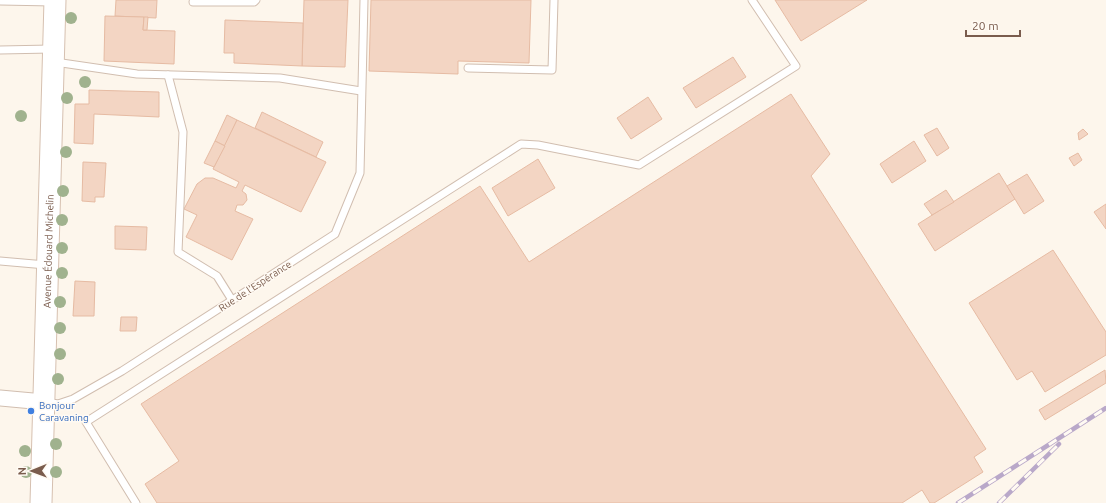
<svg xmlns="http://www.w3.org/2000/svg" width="1106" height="503" font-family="Ubuntu,sans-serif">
<rect width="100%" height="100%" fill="#fdf6ec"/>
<g fill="#f3d5c3" stroke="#e6bba3">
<path d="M 116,0 L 157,0 L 156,18 L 115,16 Z"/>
<path d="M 304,0 L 348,0 L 345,67 L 302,66 Z"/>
<path d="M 371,0 L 531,0 L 529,63 L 458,61 L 458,74 L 369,71 Z"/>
<path d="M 775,0 L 867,0 L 801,41 Z"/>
<path d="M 105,16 L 144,17 L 143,30 L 175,31 L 174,64 L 104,61 Z"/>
<path d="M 144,17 L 148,17 L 147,30 L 143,30 Z"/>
<path d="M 225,20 L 303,23 L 302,66 L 234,63 L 234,53 L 224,53 Z"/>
<path d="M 733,57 L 746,77 L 696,108 L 683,88 Z"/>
<path d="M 89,90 L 159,92 L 159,117 L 94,114 L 93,144 L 74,143 L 75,104 L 89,104 Z"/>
<path d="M 791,94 L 830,154 L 811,176 L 986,449 L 974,457 L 983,472 L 934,503 L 930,503 L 922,490 L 902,503 L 157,503 L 145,484 L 179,461 L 141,404 L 480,186 L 529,262 Z"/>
<path d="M 648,97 L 662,119 L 631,139 L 617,118 Z"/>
<path d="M 262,112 L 323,142 L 316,157 L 255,128 Z"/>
<path d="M 227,115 L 237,120 L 225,146 L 215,141 Z"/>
<path d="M 237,120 L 326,162 L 301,212 L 245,185 L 242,191 L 246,194 L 247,200 L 243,205 L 237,205 L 235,211 L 253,219 L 232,260 L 186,237 L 197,215 L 184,209 L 197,184 L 205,178 L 213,178 L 236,188 L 239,182 L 213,169 Z"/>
<path d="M 937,128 L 949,148 L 937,156 L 924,135 Z"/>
<path d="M 1083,129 L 1088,134 L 1079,140 L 1078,133 Z"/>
<path d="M 215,141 L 225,146 L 214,167 L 204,163 Z"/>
<path d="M 914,141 L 926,161 L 892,183 L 880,164 Z"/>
<path d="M 1078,153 L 1082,160 L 1074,166 L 1069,158 Z"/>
<path d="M 538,159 L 555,188 L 508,216 L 492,188 Z"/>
<path d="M 83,162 L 106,163 L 104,197 L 95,197 L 95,202 L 82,201 Z"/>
<path d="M 999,173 L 1015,199 L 935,251 L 918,224 Z"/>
<path d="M 1027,174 L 1044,201 L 1024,214 L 1007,186 Z"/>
<path d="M 946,190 L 954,202 L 932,215 L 924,204 Z"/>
<path d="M 1106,204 L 1106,229 L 1094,212 Z"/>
<path d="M 115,226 L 147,227 L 146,250 L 115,249 Z"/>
<path d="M 1053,250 L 1106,332 L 1106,355 L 1045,392 L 1032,371 L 1017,380 L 969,303 Z"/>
<path d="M 75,281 L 95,282 L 94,316 L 73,316 Z"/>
<path d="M 121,317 L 137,317 L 136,331 L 120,331 Z"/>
<path d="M 1105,370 L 1106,383 L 1045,420 L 1039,410 Z"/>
</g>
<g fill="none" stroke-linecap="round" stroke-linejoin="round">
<g stroke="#d1beb0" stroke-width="9">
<g id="lane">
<path d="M 0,1 L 53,2"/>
<path d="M 193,2 L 254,2 L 256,0"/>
<path d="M 0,50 L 51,49"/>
<path d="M 55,62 L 137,74 L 280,78 L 361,91"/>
<path d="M 468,68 L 552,70 L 554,0"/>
<path d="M 168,75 L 183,132 L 178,252 L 217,276 L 232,300"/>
<path d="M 0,261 L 46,265"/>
<path d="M 46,402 L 58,404 L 73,399 L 122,371 L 335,234 L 360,173 L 364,0"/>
<path d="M 136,503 L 86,422 L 521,144 L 538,145 L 639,165 L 796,66 L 752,0"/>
</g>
</g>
<g stroke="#d1beb0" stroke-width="17">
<path id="street" d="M 0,398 L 44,402"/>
</g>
<g stroke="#d6c0b0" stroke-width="23">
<g id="secondary">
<path id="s1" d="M 41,503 L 55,0"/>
</g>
</g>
<use href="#lane" stroke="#fff" stroke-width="7"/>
<use href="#street" stroke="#fff" stroke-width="15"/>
<use href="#secondary" stroke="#fff" stroke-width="21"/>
<g stroke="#b9a8c9" stroke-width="4.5">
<g id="rail">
<path d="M 958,503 L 1106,408"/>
<path d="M 999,503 L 1059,444"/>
</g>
</g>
<use href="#rail" stroke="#fffaf3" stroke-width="3" stroke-dasharray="9" stroke-linecap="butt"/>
</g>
<g fill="#a0b28e">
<circle cx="71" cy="18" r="6"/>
<circle cx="85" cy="82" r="6"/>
<circle cx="67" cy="98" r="6"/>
<circle cx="21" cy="116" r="6"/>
<circle cx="66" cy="152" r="6"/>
<circle cx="63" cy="191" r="6"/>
<circle cx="62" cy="220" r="6"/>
<circle cx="62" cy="248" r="6"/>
<circle cx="62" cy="273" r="6"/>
<circle cx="60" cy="302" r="6"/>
<circle cx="60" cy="328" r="6"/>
<circle cx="60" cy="354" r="6"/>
<circle cx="58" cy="379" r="6"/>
<circle cx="56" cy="444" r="6"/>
<circle cx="25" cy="451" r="6"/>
<circle cx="26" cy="472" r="6"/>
<circle cx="56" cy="472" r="6"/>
</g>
<circle fill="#3f7fe0" stroke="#fffaf3" stroke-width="1.5" cx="31" cy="411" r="4"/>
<g text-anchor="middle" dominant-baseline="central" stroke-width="3" stroke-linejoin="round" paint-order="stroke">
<g font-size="10" fill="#7a5c4d" stroke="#fffaf3">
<text stroke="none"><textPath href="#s1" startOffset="252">Avenue Édouard Michelin</textPath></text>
<text transform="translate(255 286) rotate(-33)">Rue de l'Espérance</text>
</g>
<g font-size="10" fill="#366cbe" stroke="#fffaf3" text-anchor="start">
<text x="39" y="405">Bonjour<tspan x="39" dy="12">Caravaning</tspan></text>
</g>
</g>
<g transform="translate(32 471) rotate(269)" stroke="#fffaf3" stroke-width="3" paint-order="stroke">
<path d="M0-3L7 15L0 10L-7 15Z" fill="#7a5c4d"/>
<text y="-6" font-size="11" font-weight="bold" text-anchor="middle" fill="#7a5c4d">N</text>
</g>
<path d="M966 30v6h54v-6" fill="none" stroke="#7a5c4d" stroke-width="2"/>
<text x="972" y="30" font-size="12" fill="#7a5c4d" stroke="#fffaf3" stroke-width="3" paint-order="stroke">20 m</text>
</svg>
